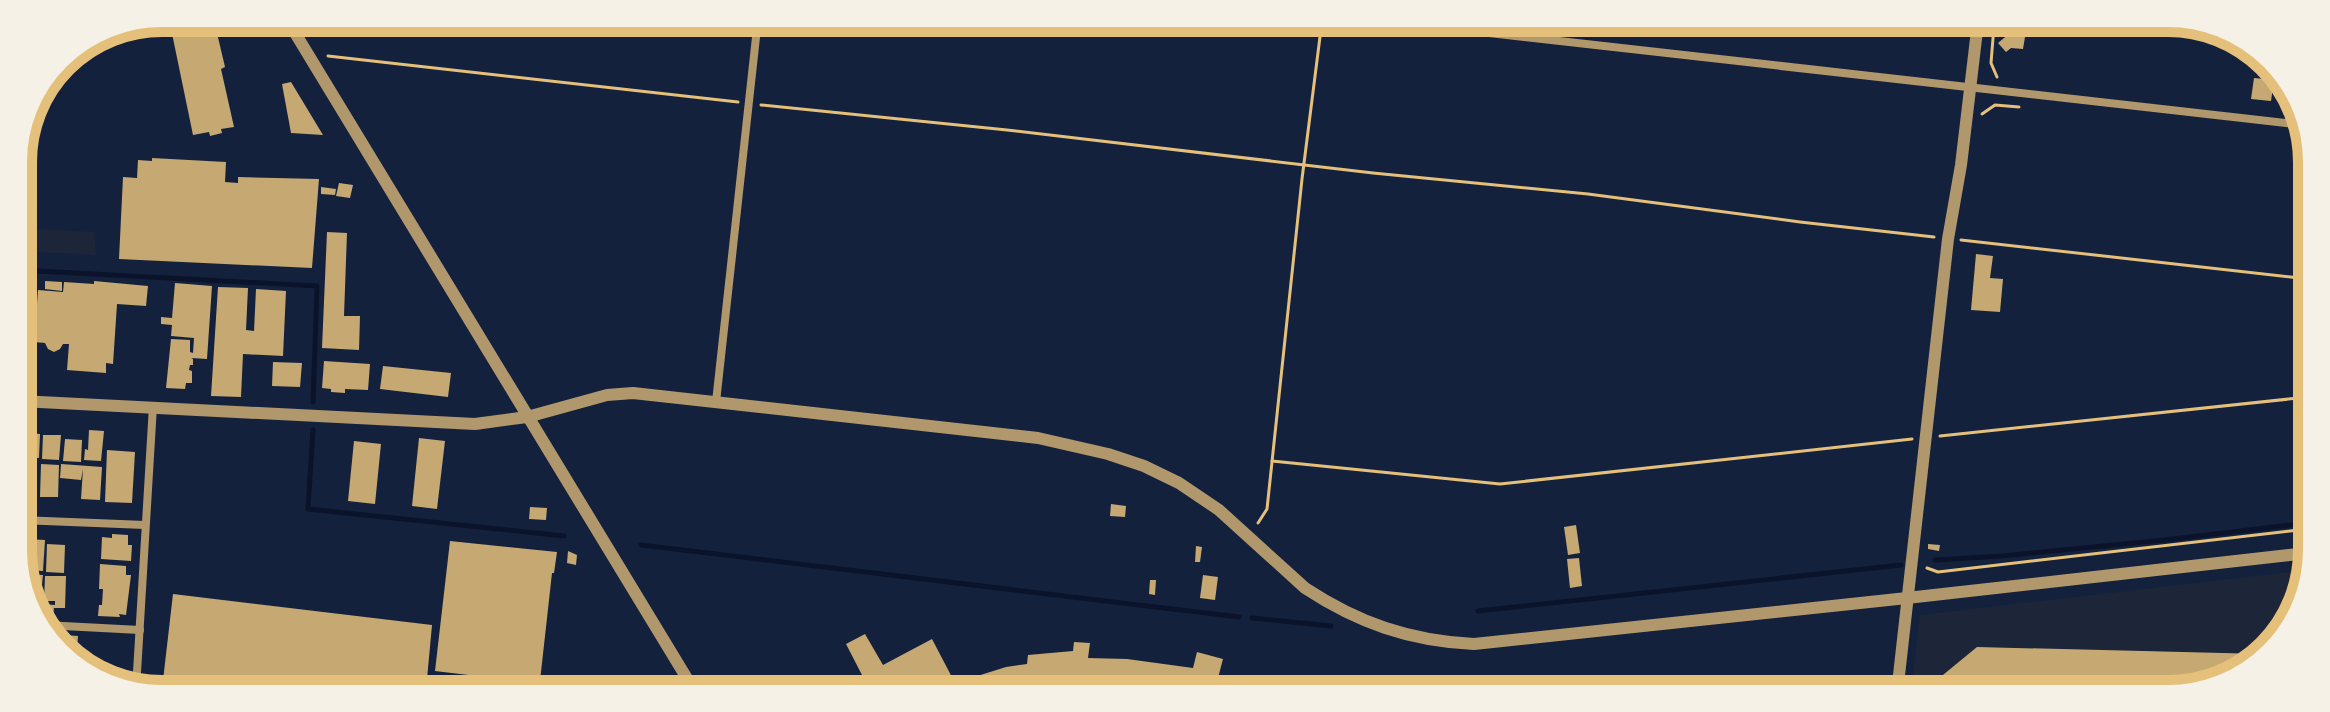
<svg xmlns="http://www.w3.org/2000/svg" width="2330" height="712" font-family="'Golos Text',sans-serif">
<rect width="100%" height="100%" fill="#14213d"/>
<g fill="#1d2539">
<path d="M 19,228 L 94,232 L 96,255 L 19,251 Z"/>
<path d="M 2307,570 L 2307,587 L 2256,664 L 2177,694 L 1911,693 L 1920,615 Z"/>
</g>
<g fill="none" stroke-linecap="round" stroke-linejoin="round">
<g stroke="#0b132b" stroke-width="5">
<path d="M 19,270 L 317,286 L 313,402"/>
<path d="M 313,430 L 308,509 L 564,536"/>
<path d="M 641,545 L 1239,617"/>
<path d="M 1935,560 L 2002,556 L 2164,540 L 2308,523"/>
<path d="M 1478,611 L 1901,565"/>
<path d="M 1252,618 L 1331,626"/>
</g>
</g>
<g fill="#c6a872">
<path d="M 173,18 L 207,18 L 217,33 L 225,67 L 221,69 L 234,127 L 221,129 L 222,133 L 210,136 L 209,132 L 193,135 L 169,19 Z"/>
<path d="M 1994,22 L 2027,25 L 2023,49 L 2011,48 L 2006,52 L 1998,43 L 2010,33 L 1992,31 Z"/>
<path d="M 2254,78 L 2274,80 L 2271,101 L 2251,99 Z"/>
<path d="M 291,82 L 323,135 L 291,133 L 282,84 Z"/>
<path d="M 152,158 L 226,162 L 225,182 L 238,183 L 238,177 L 319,179 L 312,268 L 119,259 L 123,177 L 137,178 L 138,160 L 152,161 Z"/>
<path d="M 339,183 L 353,185 L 350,198 L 336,196 Z"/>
<path d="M 321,187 L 336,189 L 335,195 L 321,194 Z"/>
<path d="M 327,232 L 347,233 L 344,316 L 360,316 L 359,350 L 322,348 Z"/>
<path d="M 1976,254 L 1993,256 L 1990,278 L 2003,279 L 2000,312 L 1971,310 Z"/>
<path d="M 45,281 L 62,282 L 62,291 L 45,289 Z"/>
<path d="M 94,281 L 148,286 L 146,306 L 117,304 L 113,364 L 106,363 L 106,373 L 67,370 L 69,344 L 63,344 L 60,349 L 54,352 L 48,349 L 45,343 L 34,342 L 38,290 L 63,292 L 64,282 L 94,284 Z"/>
<path d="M 175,283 L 212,286 L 207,359 L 191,358 L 193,359 L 193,365 L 190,365 L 189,370 L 192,371 L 192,383 L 186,383 L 185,389 L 166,388 L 171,339 L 190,340 L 190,352 L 193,353 L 194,338 L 171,336 L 172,325 L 161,324 L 161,317 L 172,318 Z"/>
<path d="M 218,287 L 248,288 L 246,330 L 254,331 L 256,289 L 286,291 L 283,356 L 243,354 L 241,397 L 211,396 Z"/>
<path d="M 20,293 L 29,293 L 27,339 L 19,339 Z"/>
<path d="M 324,361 L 370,364 L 368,390 L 345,389 L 345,393 L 331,392 L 331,389 L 322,388 Z"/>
<path d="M 273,362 L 302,363 L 300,387 L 272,386 Z"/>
<path d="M 383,366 L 451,373 L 448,397 L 380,389 Z"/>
<path d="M 22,411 L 36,412 L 36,428 L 21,427 Z"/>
<path d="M 89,430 L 104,431 L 101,461 L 84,460 L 85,449 L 88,450 Z"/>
<path d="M 23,433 L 40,434 L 39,458 L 21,457 Z"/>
<path d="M 43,435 L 61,435 L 59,460 L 42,459 Z"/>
<path d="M 419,438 L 445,441 L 437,509 L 412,506 Z"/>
<path d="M 65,439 L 82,440 L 81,462 L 63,461 Z"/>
<path d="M 354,441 L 381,444 L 375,504 L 348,501 Z"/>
<path d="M 107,450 L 135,452 L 132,503 L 105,502 Z"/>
<path d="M 41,464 L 59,465 L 58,497 L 40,497 Z"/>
<path d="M 61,464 L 102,467 L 100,500 L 81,499 L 83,469 L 81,480 L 60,478 Z"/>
<path d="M 1111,504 L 1126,506 L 1125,517 L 1110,516 Z"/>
<path d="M 530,507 L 547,508 L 546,520 L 529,519 Z"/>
<path d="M 1576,525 L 1580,553 L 1568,555 L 1564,527 Z"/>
<path d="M 112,534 L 128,535 L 128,545 L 132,545 L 131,561 L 101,559 L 102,537 L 112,538 Z"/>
<path d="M 26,539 L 45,540 L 43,571 L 24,570 Z"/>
<path d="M 450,541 L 557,552 L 554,573 L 552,573 L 540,681 L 534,681 L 534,683 L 435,671 Z"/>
<path d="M 47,544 L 65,545 L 64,573 L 46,572 Z"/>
<path d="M 1928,544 L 1940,545 L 1939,551 L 1928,549 Z"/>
<path d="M 1196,546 L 1202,547 L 1200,562 L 1195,562 Z"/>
<path d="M 568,551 L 577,555 L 576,565 L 567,563 Z"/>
<path d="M 1579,558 L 1582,586 L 1570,588 L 1567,559 Z"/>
<path d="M 100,564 L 126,566 L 126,575 L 131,575 L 126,615 L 119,614 L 120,617 L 98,616 L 99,605 L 102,605 L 103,589 L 99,589 Z"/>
<path d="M 21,574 L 43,575 L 40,604 L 33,603 L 21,578 Z"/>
<path d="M 1203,575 L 1218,577 L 1215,600 L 1200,598 Z"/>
<path d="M 45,576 L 66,576 L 65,608 L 54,608 L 53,618 L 41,617 L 42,604 L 55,605 L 55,601 L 44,601 Z"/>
<path d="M 1150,580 L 1156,580 L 1155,595 L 1149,594 Z"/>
<path d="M 173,594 L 432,625 L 426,690 L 162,689 Z"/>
<path d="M 865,634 L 883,665 L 932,639 L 955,683 L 1006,667 L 1027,664 L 1028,655 L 1073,651 L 1074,642 L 1090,643 L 1088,658 L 1127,659 L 1193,668 L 1197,652 L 1223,659 L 1218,678 L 1209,676 L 1205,692 L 1180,692 L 1141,685 L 1103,683 L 1026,691 L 832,691 L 862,675 L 846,644 Z"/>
<path d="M 64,635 L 78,636 L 77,650 L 63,649 Z"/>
<path d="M 1977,647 L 2263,654 L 2256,664 L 2177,694 L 1921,693 Z"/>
<path d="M 433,675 L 551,688 L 551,690 L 431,690 Z"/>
</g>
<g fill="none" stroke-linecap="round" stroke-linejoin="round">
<g stroke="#e5c07b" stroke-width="3">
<path d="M 1994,26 L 1991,63 L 1997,77"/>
<path d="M 328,56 L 738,102"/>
<path d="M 761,105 L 1007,130 L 1373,173 L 1588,194 L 1800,222 L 1934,237"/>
<path d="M 1982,114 L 1995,105 L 2019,107"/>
<path d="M 1961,240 L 2309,279"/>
<path d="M 1940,436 L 2308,397"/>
<path d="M 1272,461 L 1500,484 L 1912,439"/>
<path d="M 1258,523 L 1267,509 L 1302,179 L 1322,21"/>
<path d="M 1927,568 L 1938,572 L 2307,529"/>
</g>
<g stroke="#b1986c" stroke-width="8">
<path d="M 1383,21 L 2304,125"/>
<path d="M 716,402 L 758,19"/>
<path d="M 20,520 L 145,525"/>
<path d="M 44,625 L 140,630"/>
<path d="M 136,689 L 153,406"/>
</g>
<g stroke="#b1986c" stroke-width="12">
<path d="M 286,18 L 694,690"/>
<path d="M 20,401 L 475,424 L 527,417 L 607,395 L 633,393 L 1038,438 L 1108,454 L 1144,466 L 1179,483 L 1219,510 L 1305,588 C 1358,623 1410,641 1474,644 L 1907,598 L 2307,553"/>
<path d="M 1897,693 L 1948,239 L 1961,165 L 1978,22"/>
</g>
</g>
<path d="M0 0H2330V712H0ZM162 32H2168A130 130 0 0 1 2298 162V550A130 130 0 0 1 2168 680H162A130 130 0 0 1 32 550V162A130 130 0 0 1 162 32Z" fill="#f6f1e7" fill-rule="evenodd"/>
<path fill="none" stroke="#e5c07b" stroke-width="10" d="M162 32H2168A130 130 0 0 1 2298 162V550A130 130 0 0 1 2168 680H162A130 130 0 0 1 32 550V162A130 130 0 0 1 162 32Z"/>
</svg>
